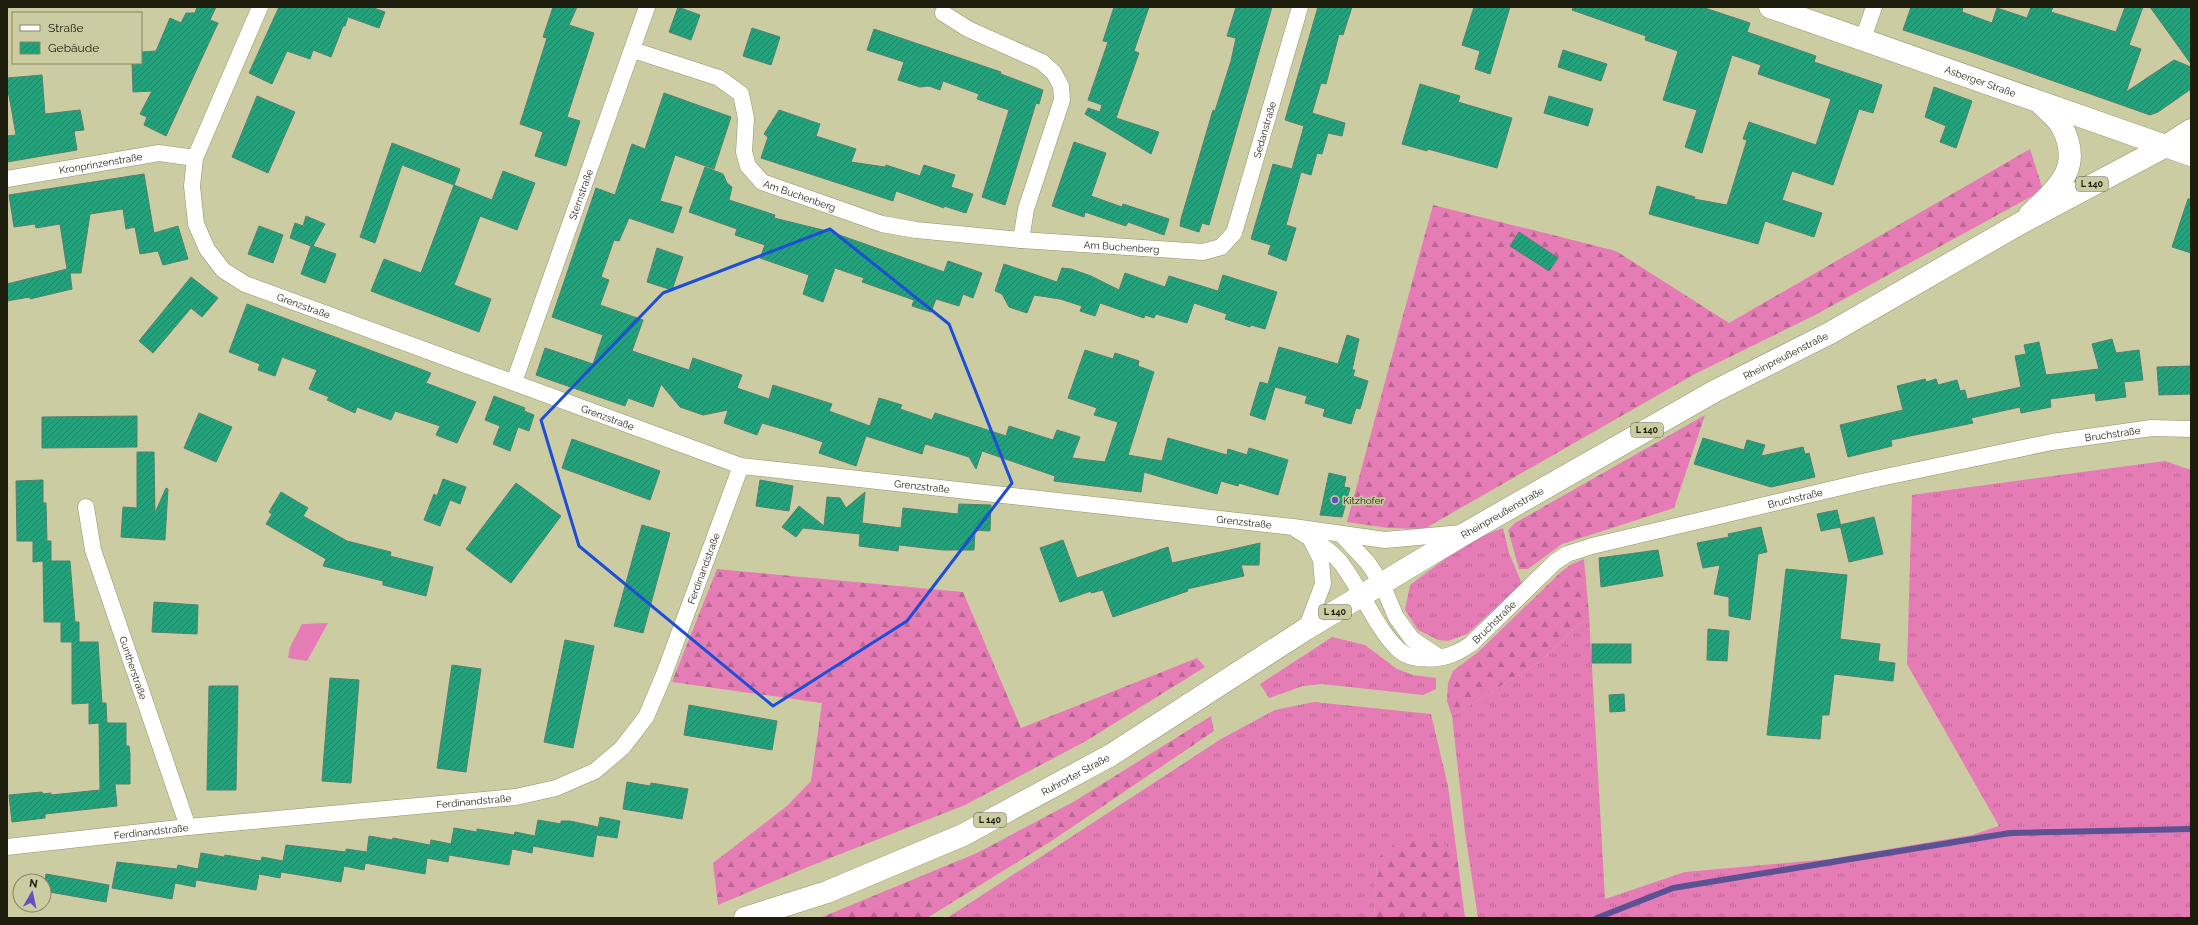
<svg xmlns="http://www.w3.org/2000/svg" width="2198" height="925" font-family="Raleway,sans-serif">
<defs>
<pattern id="grass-tufts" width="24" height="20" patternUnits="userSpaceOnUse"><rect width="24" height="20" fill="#e67cb6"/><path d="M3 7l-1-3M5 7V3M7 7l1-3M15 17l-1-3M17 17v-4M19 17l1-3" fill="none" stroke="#ba6592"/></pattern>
<pattern id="forest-firs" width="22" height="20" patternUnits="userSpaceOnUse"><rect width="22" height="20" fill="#e67cb6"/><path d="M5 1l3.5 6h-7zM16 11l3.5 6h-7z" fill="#ba6592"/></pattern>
<pattern id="building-hatch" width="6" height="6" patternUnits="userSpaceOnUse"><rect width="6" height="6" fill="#25a27c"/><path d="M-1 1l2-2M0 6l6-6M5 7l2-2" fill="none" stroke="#1f8364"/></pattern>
</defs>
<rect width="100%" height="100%" fill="#cccca3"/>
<g fill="url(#grass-tufts)">
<path d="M 2165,461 L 2191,470 L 2191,918 L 1478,918 L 1465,832 L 1452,716 L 1541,661 L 1589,614 L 1605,899 L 1685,872 L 1830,859 L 1972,835 L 1999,826 L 1907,664 L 1912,495 Z"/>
<path d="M 1503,528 L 1509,553 L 1522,584 L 1467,634 L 1448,641 L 1438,640 L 1418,630 L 1405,610 L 1410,585 L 1469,541 Z"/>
<path d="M 1332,637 L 1365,645 L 1397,669 L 1413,675 L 1436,678 L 1436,689 L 1423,695 L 1322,684 L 1303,686 L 1269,698 L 1260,684 Z"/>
<path d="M 1314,702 L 1431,714 L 1448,786 L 1457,855 L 1436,838 L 1377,860 L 1374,918 L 947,918 L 1221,739 L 1275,710 Z"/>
</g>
<g fill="url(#forest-firs)">
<path d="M 2030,149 L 2043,190 L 1815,315 L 1693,375 L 1424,529 L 1388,528 L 1347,522 L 1433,205 L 1616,251 L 1729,323 Z"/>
<path d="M 1705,415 L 1674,508 L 1562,544 L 1528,569 L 1519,569 L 1508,530 L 1515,523 Z"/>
<path d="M 1584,559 L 1589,614 L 1541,661 L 1452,716 L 1447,701 L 1448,683 L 1453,671 L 1478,652 L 1562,571 L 1572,564 Z"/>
<path d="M 717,569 L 963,592 L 1021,728 L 1197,658 L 1205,667 L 1086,741 L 965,805 L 810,866 L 718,905 L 713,863 L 787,806 L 811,781 L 822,703 L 672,682 Z"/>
<path d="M 1211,716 L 1214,731 L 1050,842 L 927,918 L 820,918 L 977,853 L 1075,801 Z"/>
<path d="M 1437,838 L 1457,855 L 1465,918 L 1374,918 L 1377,859 L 1398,841 Z"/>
</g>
<path fill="#e67cb6" d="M 328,623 L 307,661 L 288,658 L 290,647 L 302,624 Z"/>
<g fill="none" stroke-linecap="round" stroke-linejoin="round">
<path stroke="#5c5293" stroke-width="6" d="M 1597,918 L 1673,888 L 2010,833 L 2191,829"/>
</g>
<g fill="url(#building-hatch)" stroke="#55806f">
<path d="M 197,7 L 216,7 L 210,20 L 218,23 L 166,136 L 144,125 L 147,117 L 140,114 L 152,91 L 133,92 L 132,63 L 141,63 L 141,52 L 156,51 L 170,18 L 181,23 L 186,13 L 195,13 Z"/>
<path d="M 279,7 L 371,7 L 385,12 L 379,28 L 348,17 L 345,26 L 343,26 L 331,57 L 313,50 L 310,59 L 287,51 L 272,84 L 249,73 Z"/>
<path d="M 553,7 L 577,7 L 569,25 L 594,33 L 567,117 L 580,121 L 566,166 L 535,156 L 543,132 L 520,124 L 547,38 L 543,37 Z"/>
<path d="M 678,7 L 700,15 L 691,40 L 669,32 Z"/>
<path d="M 1114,7 L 1149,7 L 1134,51 L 1139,53 L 1116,118 L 1159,132 L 1151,154 L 1085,114 L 1088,108 L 1100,112 L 1102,105 L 1088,100 L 1108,42 L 1103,41 Z"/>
<path d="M 1236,7 L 1272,7 L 1209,225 L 1202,223 L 1199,232 L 1180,226 L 1181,219 L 1213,110 L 1215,111 L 1231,61 L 1236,38 L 1227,36 Z"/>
<path d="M 1318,7 L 1352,7 L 1343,35 L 1339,34 L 1326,84 L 1321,83 L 1312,113 L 1345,123 L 1342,136 L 1328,133 L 1322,154 L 1317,153 L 1311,175 L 1301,172 L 1286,225 L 1296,228 L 1286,261 L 1268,254 L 1271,245 L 1251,239 L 1273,164 L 1292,169 L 1304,126 L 1285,120 Z"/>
<path d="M 1474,7 L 1510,7 L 1490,74 L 1475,69 L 1480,51 L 1462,45 Z"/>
<path d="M 1573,7 L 1702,7 L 1750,23 L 1747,32 L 1816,56 L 1814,62 L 1882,85 L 1873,113 L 1859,109 L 1833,185 L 1792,171 L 1782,200 L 1822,213 L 1814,237 L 1765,221 L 1758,244 L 1649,214 L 1657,186 L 1695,197 L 1694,199 L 1727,205 L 1747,140 L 1743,139 L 1749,122 L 1816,145 L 1831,99 L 1758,74 L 1761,65 L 1732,55 L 1702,153 L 1685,147 L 1697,110 L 1663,100 L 1678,51 L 1645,40 L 1646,36 L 1572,10 Z"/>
<path d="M 1911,7 L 1963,7 L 1962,12 L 1992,23 L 1997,8 L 2027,18 L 2031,7 L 2053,7 L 2051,12 L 2116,32 L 2125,7 L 2143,7 L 2129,45 L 2141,49 L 2126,92 L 2174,60 L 2191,67 L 2191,89 L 2158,112 L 2150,115 L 1977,54 L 1903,30 Z"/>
<path d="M 2150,7 L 2191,7 L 2191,64 Z"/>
<path d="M 752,28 L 780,37 L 771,65 L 743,56 Z"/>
<path d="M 874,29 L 1001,72 L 999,77 L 1001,74 L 1043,90 L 1039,104 L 1036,103 L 1005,205 L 982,197 L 1009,110 L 977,99 L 979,94 L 943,81 L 940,90 L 929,86 L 920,87 L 898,80 L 904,62 L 867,50 Z"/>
<path d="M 1563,50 L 1607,64 L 1601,81 L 1558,67 Z"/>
<path d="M 42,75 L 45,114 L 80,110 L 84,130 L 74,131 L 77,150 L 7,162 L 7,136 L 16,135 L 9,95 L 7,95 L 7,78 Z"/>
<path d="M 1420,84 L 1460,96 L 1458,102 L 1512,118 L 1497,168 L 1428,149 L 1427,151 L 1402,144 Z"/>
<path d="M 1934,87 L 1972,101 L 1956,148 L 1940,142 L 1946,126 L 1925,117 Z"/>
<path d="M 664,93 L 731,117 L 714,169 L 675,155 L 660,201 L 682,207 L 673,233 L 629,218 L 619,241 L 614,240 L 601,277 L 609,280 L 600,305 L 643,320 L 632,351 L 689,370 L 693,358 L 742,375 L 737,388 L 769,399 L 773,385 L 832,404 L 829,411 L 870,426 L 879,398 L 902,405 L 900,409 L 932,420 L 935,413 L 1006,436 L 1009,426 L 1053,440 L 1057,430 L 1080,437 L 1072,458 L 1105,462 L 1118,422 L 1094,415 L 1097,408 L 1068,398 L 1085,350 L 1113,359 L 1115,353 L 1139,361 L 1138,366 L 1154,372 L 1128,455 L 1162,461 L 1168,438 L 1227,455 L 1228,449 L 1247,455 L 1249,448 L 1288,460 L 1278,495 L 1239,483 L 1238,486 L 1221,481 L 1217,494 L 1144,472 L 1141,492 L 1054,481 L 1055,476 L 982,451 L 976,469 L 969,457 L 953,452 L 925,444 L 922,454 L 866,436 L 856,466 L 819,453 L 823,442 L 796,433 L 762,423 L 757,435 L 724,423 L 728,410 L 703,415 L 680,407 L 661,384 L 653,407 L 628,398 L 625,406 L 536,375 L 545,348 L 593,364 L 603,335 L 552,317 L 596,188 L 615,195 L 632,144 L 645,149 Z"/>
<path d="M 257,96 L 295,112 L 268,173 L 232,157 Z"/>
<path d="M 1549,96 L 1593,109 L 1588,126 L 1544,113 Z"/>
<path d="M 779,110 L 820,124 L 816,136 L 856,149 L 851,162 L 885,167 L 886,165 L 920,176 L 924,165 L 955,175 L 951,187 L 973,194 L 966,213 L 944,206 L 944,208 L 896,191 L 893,201 L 761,158 L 768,137 L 764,134 Z"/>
<path d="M 1074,142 L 1106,153 L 1091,196 L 1122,207 L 1123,204 L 1169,219 L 1164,235 L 1128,222 L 1126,226 L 1085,212 L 1084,217 L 1052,206 Z"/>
<path d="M 392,143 L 460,169 L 454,185 L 402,165 L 375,243 L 360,237 Z"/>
<path d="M 705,167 L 723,174 L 727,183 L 732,187 L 729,200 L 775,215 L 774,218 L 831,232 L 944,272 L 948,261 L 982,273 L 973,298 L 963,294 L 959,306 L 936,299 L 931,312 L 912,306 L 914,300 L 862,282 L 864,278 L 835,268 L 823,302 L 803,294 L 809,275 L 760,258 L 765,245 L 735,235 L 737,229 L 689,212 Z"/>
<path d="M 503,171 L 535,183 L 517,230 L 480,216 L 461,267 L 454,285 L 491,299 L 479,332 L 371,291 L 384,259 L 421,273 L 454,185 L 492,200 Z"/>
<path d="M 144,174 L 154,233 L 178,226 L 188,259 L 163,265 L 158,251 L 140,254 L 135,227 L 126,229 L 123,209 L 90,214 L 81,273 L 70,273 L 72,289 L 30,299 L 30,297 L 7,301 L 7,284 L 67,269 L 60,224 L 36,228 L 35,224 L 14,227 L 9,195 Z"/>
<path d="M 2188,199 L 2191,199 L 2191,253 L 2172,247 Z"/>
<path d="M 306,216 L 325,224 L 313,246 L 336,254 L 325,283 L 301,274 L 311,246 L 290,238 L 295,223 L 303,226 Z"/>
<path d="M 259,226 L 283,235 L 273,263 L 248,254 Z"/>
<path d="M 1519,232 L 1558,258 L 1549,271 L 1510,246 Z"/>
<path d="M 657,248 L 683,257 L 672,290 L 647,282 Z"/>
<path d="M 1004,264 L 1057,282 L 1062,268 L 1071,269 L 1091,276 L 1119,290 L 1125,273 L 1165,287 L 1169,276 L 1218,291 L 1223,275 L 1277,292 L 1265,329 L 1251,325 L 1250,327 L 1225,319 L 1227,314 L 1194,303 L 1187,323 L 1156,314 L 1154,318 L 1145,315 L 1144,318 L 1100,303 L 1095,316 L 1080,311 L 1082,306 L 1060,299 L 1034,295 L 1027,313 L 1009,307 L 1002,294 L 995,291 Z"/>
<path d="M 191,277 L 218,298 L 202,317 L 191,308 L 153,353 L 139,341 Z"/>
<path d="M 247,304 L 431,373 L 426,383 L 476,402 L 457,443 L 436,435 L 440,426 L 395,411 L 391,420 L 357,407 L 355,413 L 327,400 L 329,397 L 309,389 L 317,370 L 282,357 L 275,376 L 258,370 L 260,364 L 229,352 Z"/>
<path d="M 1347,335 L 1359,339 L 1352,370 L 1355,370 L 1353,376 L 1368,381 L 1360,409 L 1356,408 L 1351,424 L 1323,416 L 1325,409 L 1305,403 L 1307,396 L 1275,387 L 1265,420 L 1250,415 L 1260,382 L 1268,384 L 1279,347 L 1338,364 Z"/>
<path d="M 2112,339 L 2116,353 L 2139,350 L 2143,380 L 2124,382 L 2126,397 L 2096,401 L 2095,393 L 2050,399 L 2051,407 L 2021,413 L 2020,407 L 1971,418 L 1973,423 L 1891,440 L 1892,446 L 1848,457 L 1840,425 L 1903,410 L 1897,386 L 1925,379 L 1926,382 L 1936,379 L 1938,385 L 1957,380 L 1960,391 L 1965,390 L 1967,399 L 2021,387 L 2015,356 L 2026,354 L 2024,345 L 2039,342 L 2046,375 L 2099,369 L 2092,344 Z"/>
<path d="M 2191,366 L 2191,394 L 2159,395 L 2157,367 Z"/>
<path d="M 494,396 L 525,408 L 524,411 L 534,415 L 529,431 L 518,427 L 510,451 L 493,444 L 500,426 L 485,420 Z"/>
<path d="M 199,413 L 232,427 L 216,462 L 184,448 Z"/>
<path d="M 137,416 L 137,447 L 42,448 L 42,417 Z"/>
<path d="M 1703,438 L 1744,450 L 1747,440 L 1765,445 L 1761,456 L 1803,447 L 1805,454 L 1809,453 L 1815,477 L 1771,487 L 1694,464 Z"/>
<path d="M 572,439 L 660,471 L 650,500 L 562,468 Z"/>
<path d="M 137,452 L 154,452 L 155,513 L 166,488 L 168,489 L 165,540 L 121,537 L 123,507 L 137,508 Z"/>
<path d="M 1329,473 L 1346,477 L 1344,487 L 1350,488 L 1342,517 L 1320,515 Z"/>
<path d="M 443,479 L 466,487 L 460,504 L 448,499 L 450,500 L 440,526 L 424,520 L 434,494 L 437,496 Z"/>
<path d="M 43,480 L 43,503 L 46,503 L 47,541 L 51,541 L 51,561 L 70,561 L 75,622 L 79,622 L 79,642 L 98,642 L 102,703 L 106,703 L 107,723 L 126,723 L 126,746 L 129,746 L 130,754 L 130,784 L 115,784 L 117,806 L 45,814 L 45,818 L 12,822 L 9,795 L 42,792 L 43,794 L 51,793 L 51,795 L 100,790 L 99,723 L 89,724 L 89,703 L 72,704 L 72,642 L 61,642 L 61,622 L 44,622 L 43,561 L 33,562 L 33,541 L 17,541 L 16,481 Z"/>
<path d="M 760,480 L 793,486 L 789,511 L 756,506 Z"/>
<path d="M 516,483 L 561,516 L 511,583 L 466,549 Z"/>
<path d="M 281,492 L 308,508 L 303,516 L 347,541 L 391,552 L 390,556 L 433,567 L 426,596 L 383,585 L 383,581 L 323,566 L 326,559 L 266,524 L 272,514 L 269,512 Z"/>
<path d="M 865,492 L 862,523 L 901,528 L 903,508 L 958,514 L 959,504 L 991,505 L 990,531 L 975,530 L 974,550 L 943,550 L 899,545 L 898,551 L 859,546 L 860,534 L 803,528 L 796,537 L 782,527 L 799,506 L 824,526 L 827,497 L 840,498 L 846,508 Z"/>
<path d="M 1837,510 L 1841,527 L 1821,531 L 1817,514 Z"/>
<path d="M 1874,517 L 1883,554 L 1849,562 L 1840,525 Z"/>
<path d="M 642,525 L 670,533 L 643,633 L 614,626 Z"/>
<path d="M 1761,527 L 1767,552 L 1758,554 L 1750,620 L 1729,616 L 1729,597 L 1714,594 L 1720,565 L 1703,568 L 1697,543 L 1729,537 L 1728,534 Z"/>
<path d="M 1063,540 L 1077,578 L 1168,547 L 1172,563 L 1260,543 L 1259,565 L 1241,565 L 1244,576 L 1187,589 L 1188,591 L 1113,617 L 1103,590 L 1091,593 L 1091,591 L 1060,602 L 1040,548 Z"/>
<path d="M 1658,550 L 1663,576 L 1601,587 L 1599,558 Z"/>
<path d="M 1786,569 L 1847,575 L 1840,639 L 1880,644 L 1878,661 L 1895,663 L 1893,681 L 1834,674 L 1829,715 L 1822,715 L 1820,739 L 1767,735 Z"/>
<path d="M 154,602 L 198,605 L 197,634 L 152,632 Z"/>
<path d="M 1708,629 L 1729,631 L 1727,661 L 1707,660 Z"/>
<path d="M 565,640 L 594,646 L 573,748 L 544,742 Z"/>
<rect x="1592" y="644" width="39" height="19"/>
<path d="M 452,665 L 481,669 L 466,772 L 437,768 Z"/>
<path d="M 330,678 L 359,680 L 351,783 L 322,781 Z"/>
<path d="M 209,686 L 238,686 L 236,790 L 207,790 Z"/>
<path d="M 1624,694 L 1625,711 L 1610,712 L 1609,695 Z"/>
<path d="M 689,705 L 777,721 L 772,750 L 684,735 Z"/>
<path d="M 627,782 L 650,786 L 651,783 L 688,789 L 682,819 L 623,809 Z"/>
<path d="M 600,817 L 620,821 L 617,838 L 597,835 Z"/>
<path d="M 538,820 L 561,824 L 561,821 L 570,821 L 598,827 L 593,857 L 533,846 L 532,853 L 512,849 L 509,865 L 449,855 L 448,862 L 427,858 L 425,874 L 365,863 L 366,859 L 364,870 L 344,866 L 341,882 L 281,872 L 280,878 L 259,874 L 256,890 L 196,880 L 195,887 L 175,883 L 172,899 L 112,888 L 117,862 L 177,869 L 178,865 L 198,869 L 201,853 L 224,857 L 225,855 L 261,861 L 262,857 L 283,861 L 286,845 L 346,852 L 346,849 L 367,852 L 369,836 L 392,840 L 393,838 L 430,845 L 431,840 L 451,844 L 454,828 L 477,832 L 477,829 L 514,835 L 515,832 L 535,836 Z"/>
<path d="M 46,874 L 109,885 L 106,902 L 44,891 Z"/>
</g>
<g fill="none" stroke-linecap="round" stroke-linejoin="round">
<g stroke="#92916a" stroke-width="17">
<g id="street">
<path id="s1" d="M 260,7 L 195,158 L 192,186 L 196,224 L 207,249 L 223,270 L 245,284 L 741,466 L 1293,527 L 1385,540 L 1462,533"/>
<path d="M 943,13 L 968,29 L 1042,62 L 1054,73 L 1061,86 L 1062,100 L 1026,209 L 1021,240"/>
<path d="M 1863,39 L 1874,7"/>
<path id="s2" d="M 633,50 L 719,78 L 741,94 L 746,118 L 744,152 L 748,166 L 762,182 L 882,224 L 916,230 L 1021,240 L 1203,252 L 1221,247 L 1234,233 L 1300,7"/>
<path id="s3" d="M 7,179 L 159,153 L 195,158"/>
<path id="s4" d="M 514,382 L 647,7"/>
<path id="s5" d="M 86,507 L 93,550 L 188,827"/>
<path id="s6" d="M 1297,530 C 1313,540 1330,549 1341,563 C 1361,589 1377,630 1399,650 C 1412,662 1441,660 1455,653 C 1461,651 1466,647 1471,644 L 1555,562 L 1567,554 L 1592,546 L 1871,480 L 2052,442 L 2152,428 L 2191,429"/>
<path d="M 1341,534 L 1368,563 L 1382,584 L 1396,617 L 1412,639 L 1439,657"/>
<path d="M 1306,629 L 1323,584 L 1321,560 L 1310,538"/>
<path id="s7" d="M 7,847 L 188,827 L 516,797 L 556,788 L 595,771 L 622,748 L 646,717 L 663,677 L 741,466"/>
</g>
</g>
<g stroke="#92916a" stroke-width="23">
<g id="secondary">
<path id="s8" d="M 1770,7 L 2191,155"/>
<path d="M 2030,214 C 2059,187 2084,167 2061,125 C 2057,118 2048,111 2042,105"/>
</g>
</g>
<g stroke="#92916a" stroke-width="23">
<g id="primary">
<path id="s9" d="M 745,918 L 827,892 L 963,835 L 1111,755 L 1306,629 L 1466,533 L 1715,391 L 1830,333 L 2019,224 L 2166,146 L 2191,130"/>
</g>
</g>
<use href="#street" stroke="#fff" stroke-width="16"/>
<use href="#secondary" stroke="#fff" stroke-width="22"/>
<use href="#primary" stroke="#fff" stroke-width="22"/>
</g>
<path fill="none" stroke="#1d4ed8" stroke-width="3" stroke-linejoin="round" d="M 830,229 L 949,324 L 1012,483 L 907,621 L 773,706 L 579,546 L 541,420 L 663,293 Z"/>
<circle fill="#654dc6" stroke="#cccca3" stroke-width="1.5" cx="1335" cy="500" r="4"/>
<g text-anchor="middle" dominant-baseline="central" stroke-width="3" stroke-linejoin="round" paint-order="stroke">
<g fill="#cccca3" stroke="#52523a" stroke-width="1">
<rect x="2076" y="177" width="32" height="14" rx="3"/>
<rect x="1631" y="423" width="32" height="14" rx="3"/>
<rect x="1319" y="605" width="32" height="14" rx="3"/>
<rect x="974" y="813" width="32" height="14" rx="3"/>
</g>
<g font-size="9" font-weight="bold" fill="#1d1d0d">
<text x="2092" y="184">L 140</text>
<text x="1647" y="430">L 140</text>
<text x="1335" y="612">L 140</text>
<text x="990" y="820">L 140</text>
</g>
<g font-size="10" fill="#1d1d0d" stroke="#cccca3">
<text stroke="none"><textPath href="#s8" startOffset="223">Asberger Straße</textPath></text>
<text stroke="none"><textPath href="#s2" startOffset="807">Sedanstraße</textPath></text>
<text stroke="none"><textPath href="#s3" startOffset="95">Kronprinzenstraße</textPath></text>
<text stroke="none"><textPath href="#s4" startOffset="199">Sternstraße</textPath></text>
<text stroke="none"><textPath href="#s2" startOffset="252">Am Buchenberg</textPath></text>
<text stroke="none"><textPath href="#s2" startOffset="580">Am Buchenberg</textPath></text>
<text stroke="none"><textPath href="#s1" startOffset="373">Grenzstraße</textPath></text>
<text stroke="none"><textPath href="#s9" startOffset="1186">Rheinpreußenstraße</textPath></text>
<text stroke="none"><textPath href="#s1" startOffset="697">Grenzstraße</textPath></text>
<text stroke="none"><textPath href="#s6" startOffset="928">Bruchstraße</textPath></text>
<text stroke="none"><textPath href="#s1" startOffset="1021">Grenzstraße</textPath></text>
<text stroke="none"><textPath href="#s6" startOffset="604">Bruchstraße</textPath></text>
<text stroke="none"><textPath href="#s9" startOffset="862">Rheinpreußenstraße</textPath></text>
<text stroke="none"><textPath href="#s1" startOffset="1345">Grenzstraße</textPath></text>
<text stroke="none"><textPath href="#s7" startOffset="829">Ferdinandstraße</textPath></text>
<text stroke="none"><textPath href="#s6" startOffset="269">Bruchstraße</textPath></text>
<text stroke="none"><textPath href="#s5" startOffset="168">Guntherstraße</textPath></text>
<text stroke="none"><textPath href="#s9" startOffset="361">Ruhrorter Straße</textPath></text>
<text stroke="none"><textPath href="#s7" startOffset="469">Ferdinandstraße</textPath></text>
<text stroke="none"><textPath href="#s7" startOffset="145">Ferdinandstraße</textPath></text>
</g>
<g font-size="10" fill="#1d1d0d" stroke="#cccca3" text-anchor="start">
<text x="1343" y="500">Kitzhofer</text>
</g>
</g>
<rect width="2198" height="925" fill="none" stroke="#1d1d0d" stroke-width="16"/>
<rect x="12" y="12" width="130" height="52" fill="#cccca3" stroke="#868667"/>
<rect x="20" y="25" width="20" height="6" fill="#ffffff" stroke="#868667"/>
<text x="48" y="32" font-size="12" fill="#1d1d0d">Straße</text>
<rect x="20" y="42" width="20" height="12" fill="url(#building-hatch)" stroke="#868667"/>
<text x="48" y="52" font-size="12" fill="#1d1d0d">Gebäude</text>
<g transform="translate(32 893) rotate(9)"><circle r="19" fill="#cccca3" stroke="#868667"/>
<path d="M0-3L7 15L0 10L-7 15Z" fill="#654dc6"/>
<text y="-6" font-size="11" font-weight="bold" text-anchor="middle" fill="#1d1d0d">N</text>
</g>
</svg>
